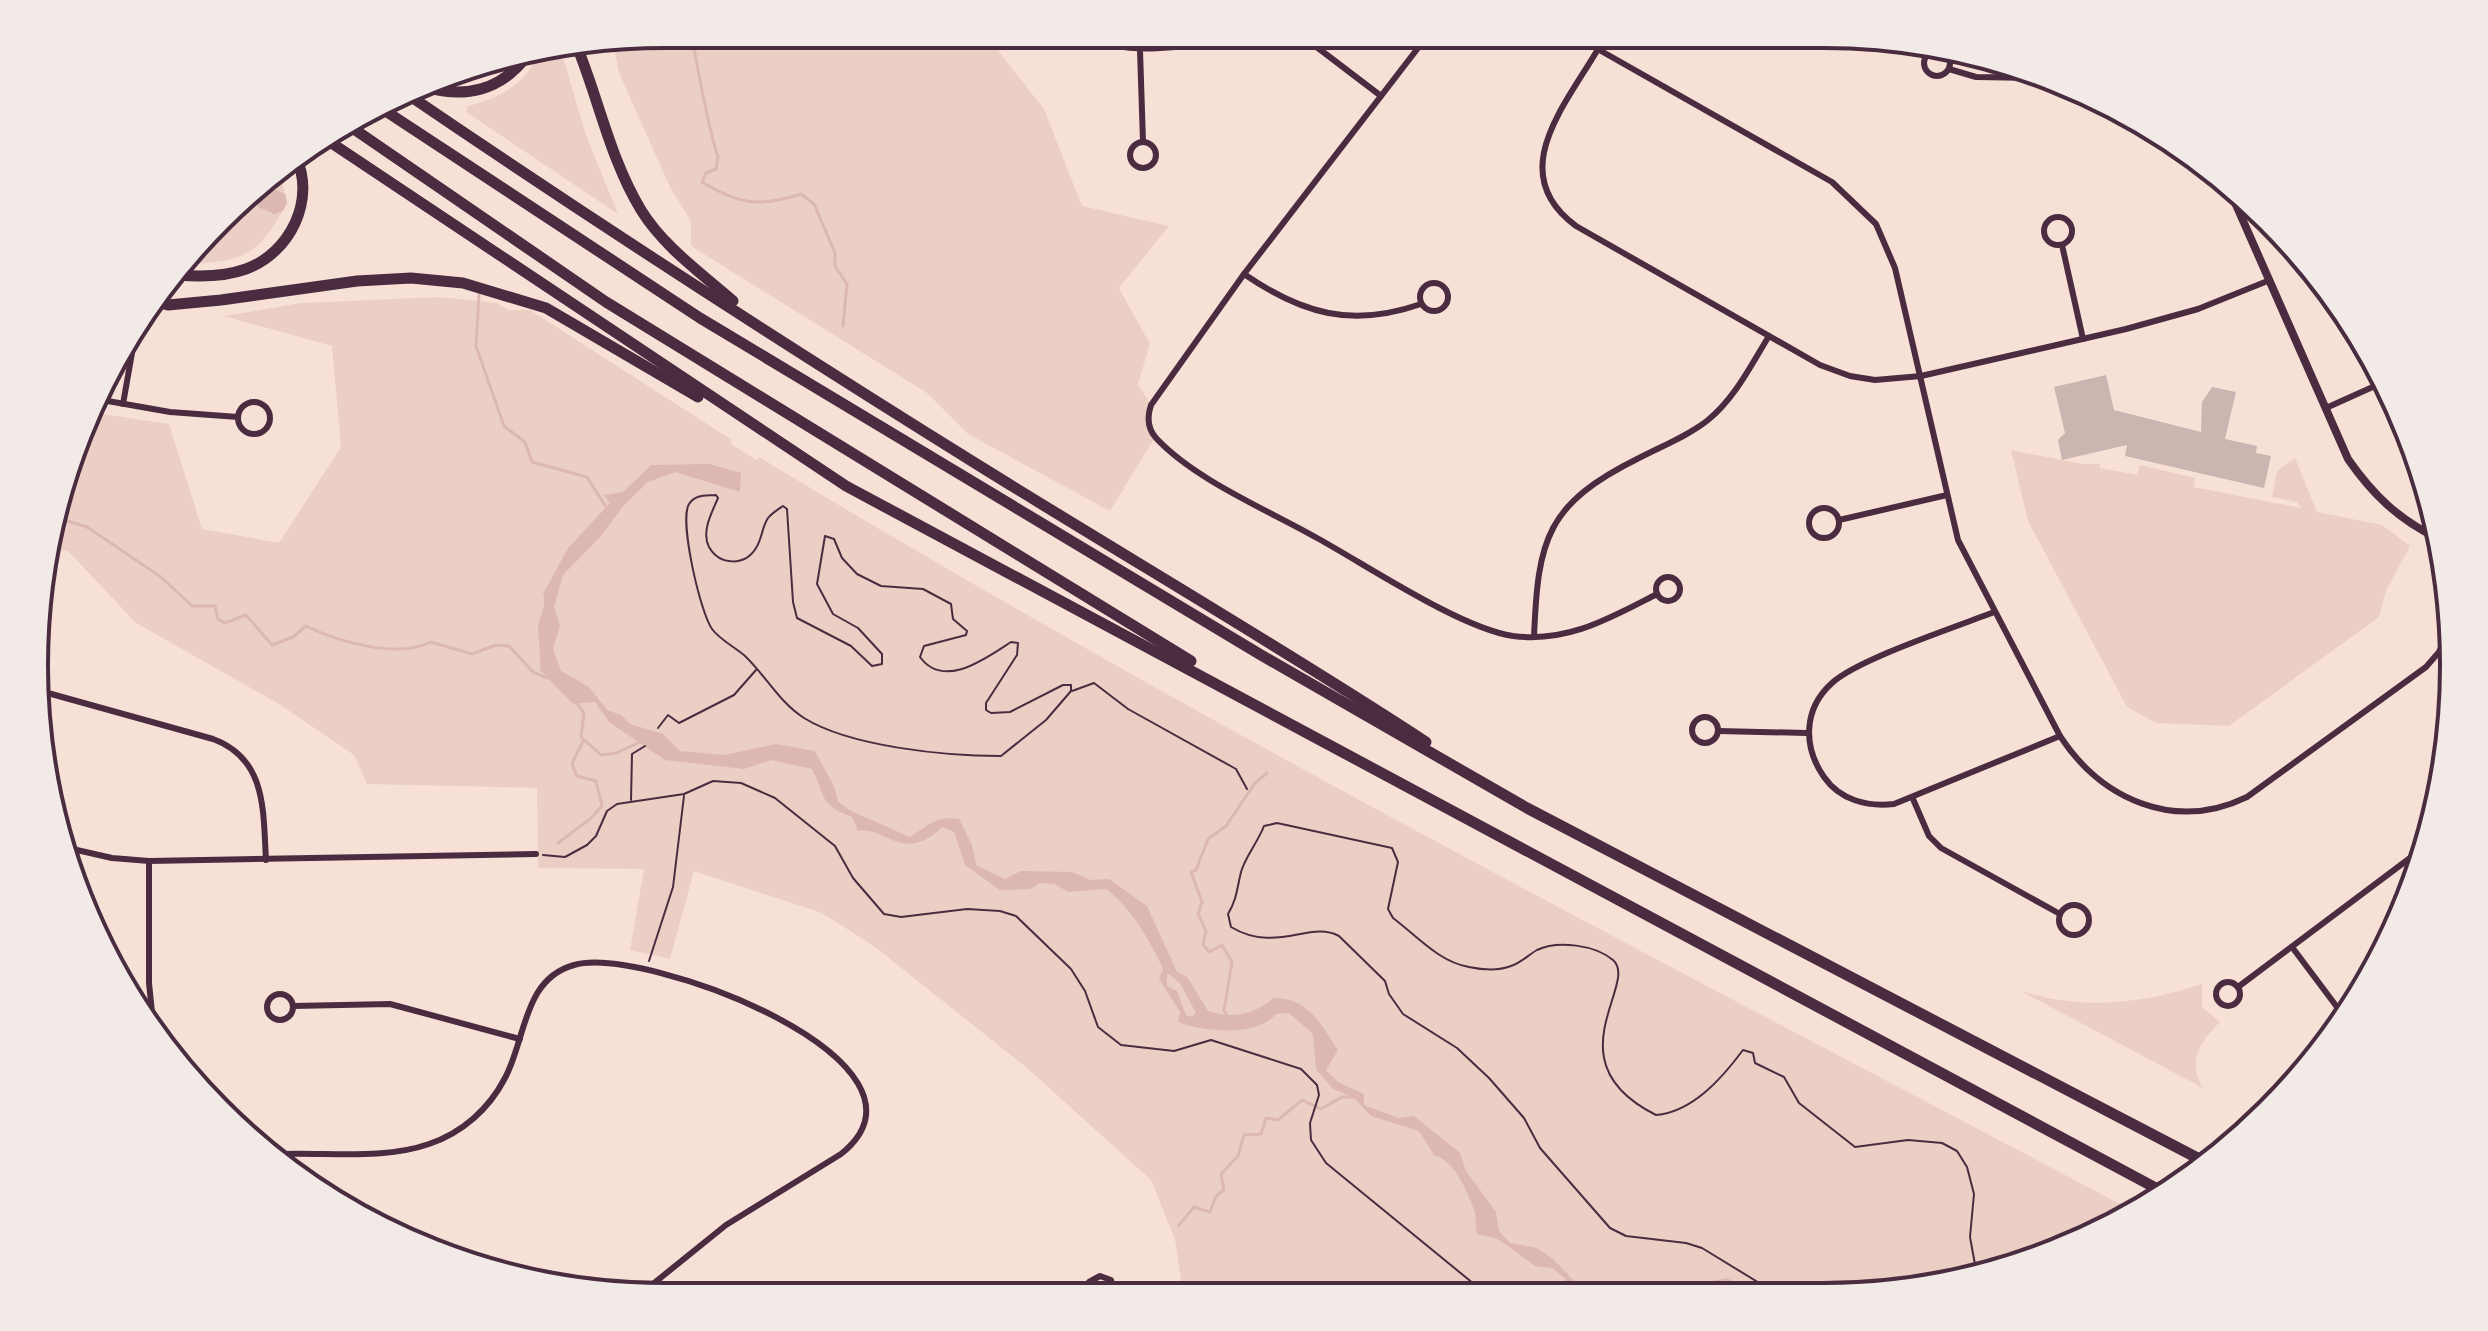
<svg xmlns="http://www.w3.org/2000/svg" width="2488" height="1331" font-family="'Source Serif 4',serif">
<rect width="100%" height="100%" fill="#f7e1d7"/>
<g fill="#ebcfc5">
<path d="M 666,34 L 985,34 L 1044,109 L 1082,206 L 1169,226 L 1119,288 L 1150,344 L 1138,384 L 1151,405 L 1148,413 L 1155,437 L 1110,511 L 968,434 L 927,393 L 691,246 L 691,221 L 671,189 L 619,73 L 613,43 Z"/>
<path d="M 561,51 L 586,135 L 618,214 L 466,112 L 468,106 C 496,100 527,83 538,55 Z"/>
<path d="M 499,62 L 480,77 L 444,78 L 462,68 Z"/>
<path d="M 279,166 L 287,203 C 258,255 247,261 188,264 Z"/>
<path d="M 440,297 L 497,303 L 508,310 L 530,310 L 732,440 L 731,444 L 757,460 L 759,457 C 1206,728 1671,966 2133,1211 L 2026,1263 L 1904,1292 L 1183,1294 L 1175,1240 L 1151,1180 L 1027,1068 L 875,947 L 822,913 L 694,871 L 670,959 L 630,950 L 644,869 L 538,868 L 537,788 L 367,784 L 354,755 L 279,704 L 136,623 L 68,551 L 51,550 L 55,503 L 96,413 L 169,424 L 202,529 L 279,543 L 341,447 L 332,346 L 224,316 L 302,303 Z"/>
<path d="M 2011,450 L 2083,464 L 2100,464 L 2100,468 L 2137,475 L 2140,465 L 2195,478 L 2194,487 L 2301,508 L 2297,502 L 2272,497 L 2277,471 L 2295,458 L 2317,512 L 2382,525 L 2410,546 L 2386,591 L 2379,617 L 2229,726 L 2156,723 L 2127,707 L 2028,521 Z"/>
<path d="M 2202,984 L 2202,1007 L 2220,1022 C 2200,1042 2187,1060 2203,1088 L 2019,990 C 2079,1011 2142,1004 2202,984 Z"/>
</g>
<g fill="#dcb8b0" fill-rule="evenodd">
<path d="M 268,186 L 285,194 L 287,203 L 283,211 L 274,214 L 258,207 L 254,193 Z"/>
<path d="M 709,464 L 741,473 L 740,492 L 675,472 L 648,482 L 624,505 L 601,536 L 563,575 L 554,607 L 560,626 L 553,649 L 561,671 L 589,687 L 607,710 L 621,715 L 630,724 L 663,734 L 680,751 L 724,755 L 776,744 L 815,751 C 822,766 836,785 838,801 L 849,810 L 910,837 C 926,827 936,815 959,819 L 972,845 L 976,865 L 1005,879 L 1021,871 L 1072,872 L 1090,880 L 1109,879 L 1147,906 L 1177,972 L 1187,977 L 1208,1011 C 1231,1019 1255,1015 1273,998 C 1310,998 1320,1024 1338,1050 L 1326,1070 L 1338,1082 L 1364,1094 L 1364,1105 L 1399,1118 L 1414,1116 L 1460,1153 L 1466,1171 L 1496,1212 L 1499,1231 L 1510,1243 L 1537,1248 L 1553,1259 L 1574,1281 L 1576,1293 L 1567,1293 L 1565,1278 L 1552,1268 L 1535,1266 L 1498,1239 L 1477,1234 C 1474,1225 1477,1218 1474,1209 C 1466,1189 1454,1160 1434,1155 L 1419,1131 L 1371,1116 L 1353,1097 L 1333,1089 L 1316,1069 L 1313,1034 L 1289,1013 L 1276,1014 C 1256,1037 1204,1032 1178,1022 L 1180,1012 L 1159,979 L 1163,968 C 1147,937 1134,911 1106,889 L 1068,892 L 1055,884 L 1040,883 L 1030,889 L 1000,890 L 965,865 L 954,832 L 942,827 C 903,865 886,826 858,831 L 852,817 C 818,804 827,798 812,769 L 771,760 L 744,769 L 665,760 L 609,722 L 595,702 L 573,704 L 540,670 C 541,656 539,645 538,631 C 537,618 548,609 543,594 L 568,548 L 610,503 L 604,495 L 623,492 L 651,465 ZM 1167,973 L 1180,983 L 1196,1013 L 1192,1017 L 1186,1015 L 1177,991 L 1167,986 Z"/>
<path d="M 1727,1278 L 1753,1292 L 1705,1288 L 1702,1283 Z"/>
</g>
<g fill="none" stroke-linecap="round" stroke-linejoin="round">
<g stroke="#dcb8b0" stroke-width="3">
<path d="M 693,34 C 691,42 713,147 718,156 L 716,169 L 706,173 L 702,182 C 740,205 760,207 801,194 L 814,204 L 835,253 L 835,266 L 847,284 L 843,326"/>
<path d="M 479,294 L 476,346 L 504,426 L 525,442 L 532,462 L 587,477 L 608,510"/>
<path d="M 54,517 L 87,527 L 161,577 L 192,606 L 215,606 L 218,619 L 225,623 L 246,615 L 272,645 L 293,637 L 306,626 C 339,642 397,659 431,642 L 472,654 L 496,645 L 509,646 L 533,672 L 547,678"/>
<path d="M 575,701 L 584,713 L 581,737 L 601,755 L 616,753 L 640,742"/>
<path d="M 558,843 L 590,819 L 602,806 L 596,781 L 577,776 L 572,764 L 583,741"/>
<path d="M 1228,1018 L 1224,1010 L 1232,962 L 1222,945 L 1209,952 L 1203,944 L 1206,931 L 1198,914 L 1202,902 L 1191,872 L 1196,870 L 1208,839 L 1226,826 L 1255,783 L 1267,773"/>
<path d="M 1179,1225 L 1194,1207 L 1210,1212 L 1216,1196 L 1224,1190 L 1221,1174 L 1238,1156 L 1244,1135 L 1261,1134 L 1266,1118 L 1278,1120 L 1302,1100 L 1321,1109 L 1342,1097 L 1353,1097"/>
</g>
</g>
<path fill="#ccb4b1" d="M 2106,375 L 2114,410 L 2201,432 L 2202,402 L 2212,387 L 2236,392 L 2225,439 L 2257,446 L 2256,453 L 2271,456 L 2264,488 L 2125,456 L 2127,445 L 2062,460 L 2058,440 L 2065,433 L 2054,387 Z"/>
<g fill="none" stroke-linecap="round" stroke-linejoin="round">
<g stroke="#4a2c40" stroke-width="2">
<path d="M 716,495 L 718,498 C 712,512 701,532 709,547 C 720,566 745,566 756,548 C 762,539 762,527 768,518 C 772,513 777,510 783,506 L 787,509 L 793,602 L 797,618 L 851,646 L 872,666 L 882,664 L 882,654 L 858,628 L 833,614 L 817,584 L 825,536 L 834,539 L 842,558 L 857,574 L 881,586 L 923,589 L 951,604 L 953,619 L 967,631 L 966,635 L 924,646 L 920,657 C 944,690 986,658 1011,642 L 1018,643 L 1017,655 L 986,703 L 986,710 L 991,713 L 1010,712 L 1063,685 L 1071,685 L 1071,691 L 1046,720 L 1001,756 C 946,756 851,747 804,718 C 779,702 766,676 745,656 C 735,647 720,640 712,629 C 700,612 679,520 689,504 C 696,494 705,496 716,495 Z"/>
<path d="M 1072,691 L 1094,683 L 1128,709 L 1236,769 L 1247,789"/>
<path d="M 658,728 L 668,715 L 679,723 L 734,695 L 756,670"/>
<path d="M 631,800 L 632,754 L 645,746"/>
<path d="M 543,855 L 565,857 L 587,845 L 596,836 L 607,811 L 617,804 L 684,794 L 713,781 L 741,783 L 775,798 L 835,846 L 853,878 L 884,914 L 901,917 L 967,909 L 1000,911 L 1016,916 L 1071,969 L 1085,991 L 1098,1027 L 1121,1045 L 1174,1051 L 1211,1040 L 1301,1069 L 1317,1085 L 1319,1095 L 1310,1123 L 1311,1140 L 1326,1163 L 1485,1293"/>
<path d="M 649,961 L 673,887 L 684,796"/>
<path d="M 2059,1247 L 2084,1226 L 2097,1228"/>
<path d="M 1774,1292 L 1702,1248 L 1686,1243 L 1626,1236 L 1610,1228 L 1540,1148 L 1524,1118 L 1489,1078 L 1457,1048 L 1403,1014 L 1389,994 L 1385,981 L 1339,936 C 1310,920 1276,954 1231,927 L 1228,914 C 1237,899 1237,888 1241,872 C 1245,857 1258,842 1264,826 L 1277,823 L 1392,848 L 1398,862 L 1388,909 L 1393,918 C 1417,936 1439,962 1469,967 C 1483,970 1498,971 1511,966 C 1521,963 1528,955 1537,950 C 1558,940 1595,945 1613,960 C 1640,983 1550,1062 1656,1115 C 1693,1112 1723,1077 1743,1050 L 1753,1053 L 1755,1063 L 1784,1077 L 1799,1103 L 1855,1147 L 1908,1140 L 1942,1143 L 1957,1151 L 1967,1167 L 1974,1194 L 1970,1237 L 1976,1270 L 1972,1276"/>
</g>
<g stroke="#4a2c40" stroke-width="6">
<path d="M 1081,34 C 1135,62 1202,42 1260,35"/>
<path d="M 1290,35 L 1314,45 L 1381,96"/>
<path d="M 1428,35 L 1244,274 L 1151,405 C 1147,417 1147,428 1156,438 C 1195,480 1268,510 1317,538 C 1368,566 1460,628 1513,636 C 1568,643 1610,618 1657,594"/>
<path d="M 1573,35 L 1832,182 L 1876,224 L 1895,268 L 1958,540 L 2060,736 C 2102,800 2175,832 2247,797 L 2426,667 L 2439,652 L 2452,623"/>
<path d="M 1598,49 C 1565,106 1504,173 1576,226 L 1820,365 L 1850,376 L 1875,380 L 1921,376 L 2126,329 L 2198,309 L 2270,280"/>
<circle cx="1937" cy="63" r="13"/>
<path d="M 1140,50 L 1143,142"/>
<path d="M 1949,69 L 1976,77 L 2040,78"/>
<circle cx="1143" cy="155" r="13"/>
<circle cx="2058" cy="231" r="14"/>
<path d="M 2062,245 L 2083,339"/>
<path d="M 1244,274 C 1302,314 1352,328 1421,304"/>
<circle cx="1434" cy="297" r="14"/>
<path d="M 102,400 L 170,412 L 238,417"/>
<circle cx="254" cy="418" r="16"/>
<path d="M 123,404 L 132,353"/>
<path d="M 2326,408 L 2386,381"/>
<circle cx="1824" cy="523" r="15"/>
<path d="M 1839,520 L 1947,495"/>
<circle cx="1668" cy="589" r="12"/>
<path d="M 1994,612 C 1956,627 1858,659 1832,683 C 1803,709 1803,747 1824,777 C 1840,800 1867,807 1894,804 L 2060,736"/>
<path d="M 1534,637 C 1538,539 1546,504 1639,458 C 1662,446 1688,436 1708,420 C 1735,398 1751,365 1769,336"/>
<path d="M 37,690 L 213,739 C 267,759 263,811 266,860"/>
<circle cx="1705" cy="730" r="13"/>
<path d="M 1719,731 L 1807,733"/>
<path d="M 1913,799 L 1929,836 L 1941,848 L 2060,914"/>
<path d="M 68,848 L 112,858 L 149,861 L 536,854"/>
<path d="M 149,861 L 149,983 L 153,1022"/>
<circle cx="2074" cy="920" r="15"/>
<path d="M 2292,947 L 2343,1015"/>
<circle cx="2228" cy="994" r="12"/>
<path d="M 2238,987 L 2426,846"/>
<circle cx="280" cy="1007" r="13"/>
<path d="M 293,1006 L 390,1004 L 520,1039"/>
<path d="M 279,1154 C 327,1152 384,1160 429,1144 C 462,1133 489,1109 505,1078 C 526,1039 523,979 574,965 C 645,945 956,1063 841,1154 L 726,1225 L 638,1296"/>
<path d="M 1050,1294 L 1073,1288 L 1087,1290"/>
<path d="M 1088,1294 L 1089,1282 L 1100,1276 L 1111,1280 L 1115,1294"/>
</g>
<path stroke="#4a2c40" stroke-width="8" d="M 2226,182 L 2348,459 C 2373,495 2399,520 2439,539"/>
<g stroke="#4a2c40" stroke-width="11">
<path d="M 578,49 C 599,101 611,161 641,210 C 663,246 701,273 733,301"/>
<path d="M 426,87 C 465,99 501,90 526,57"/>
<path d="M 410,96 C 598,224 790,348 983,468 C 1131,560 1281,647 1426,742"/>
<path d="M 384,110 L 700,318 L 1261,655 L 1527,808 L 2207,1163"/>
<path d="M 351,127 L 606,302 L 1191,661"/>
<path d="M 327,140 L 846,486 L 2167,1194"/>
<path d="M 178,275 C 201,277 224,277 246,269 C 290,253 316,200 296,157"/>
<path d="M 153,301 L 168,305 L 221,300 L 357,281 L 411,278 L 463,283 L 546,308 L 698,397"/>
</g>
</g>
<path d="M0 0H2488V1331H0ZM665 48H1823A617 617 0 0 1 2440 665V666A617 617 0 0 1 1823 1283H665A617 617 0 0 1 48 666V665A617 617 0 0 1 665 48Z" fill="#f1eae7" fill-rule="evenodd"/>
<path fill="none" stroke="#4a2c40" stroke-width="4" d="M665 48H1823A617 617 0 0 1 2440 665V666A617 617 0 0 1 1823 1283H665A617 617 0 0 1 48 666V665A617 617 0 0 1 665 48Z"/>
</svg>
